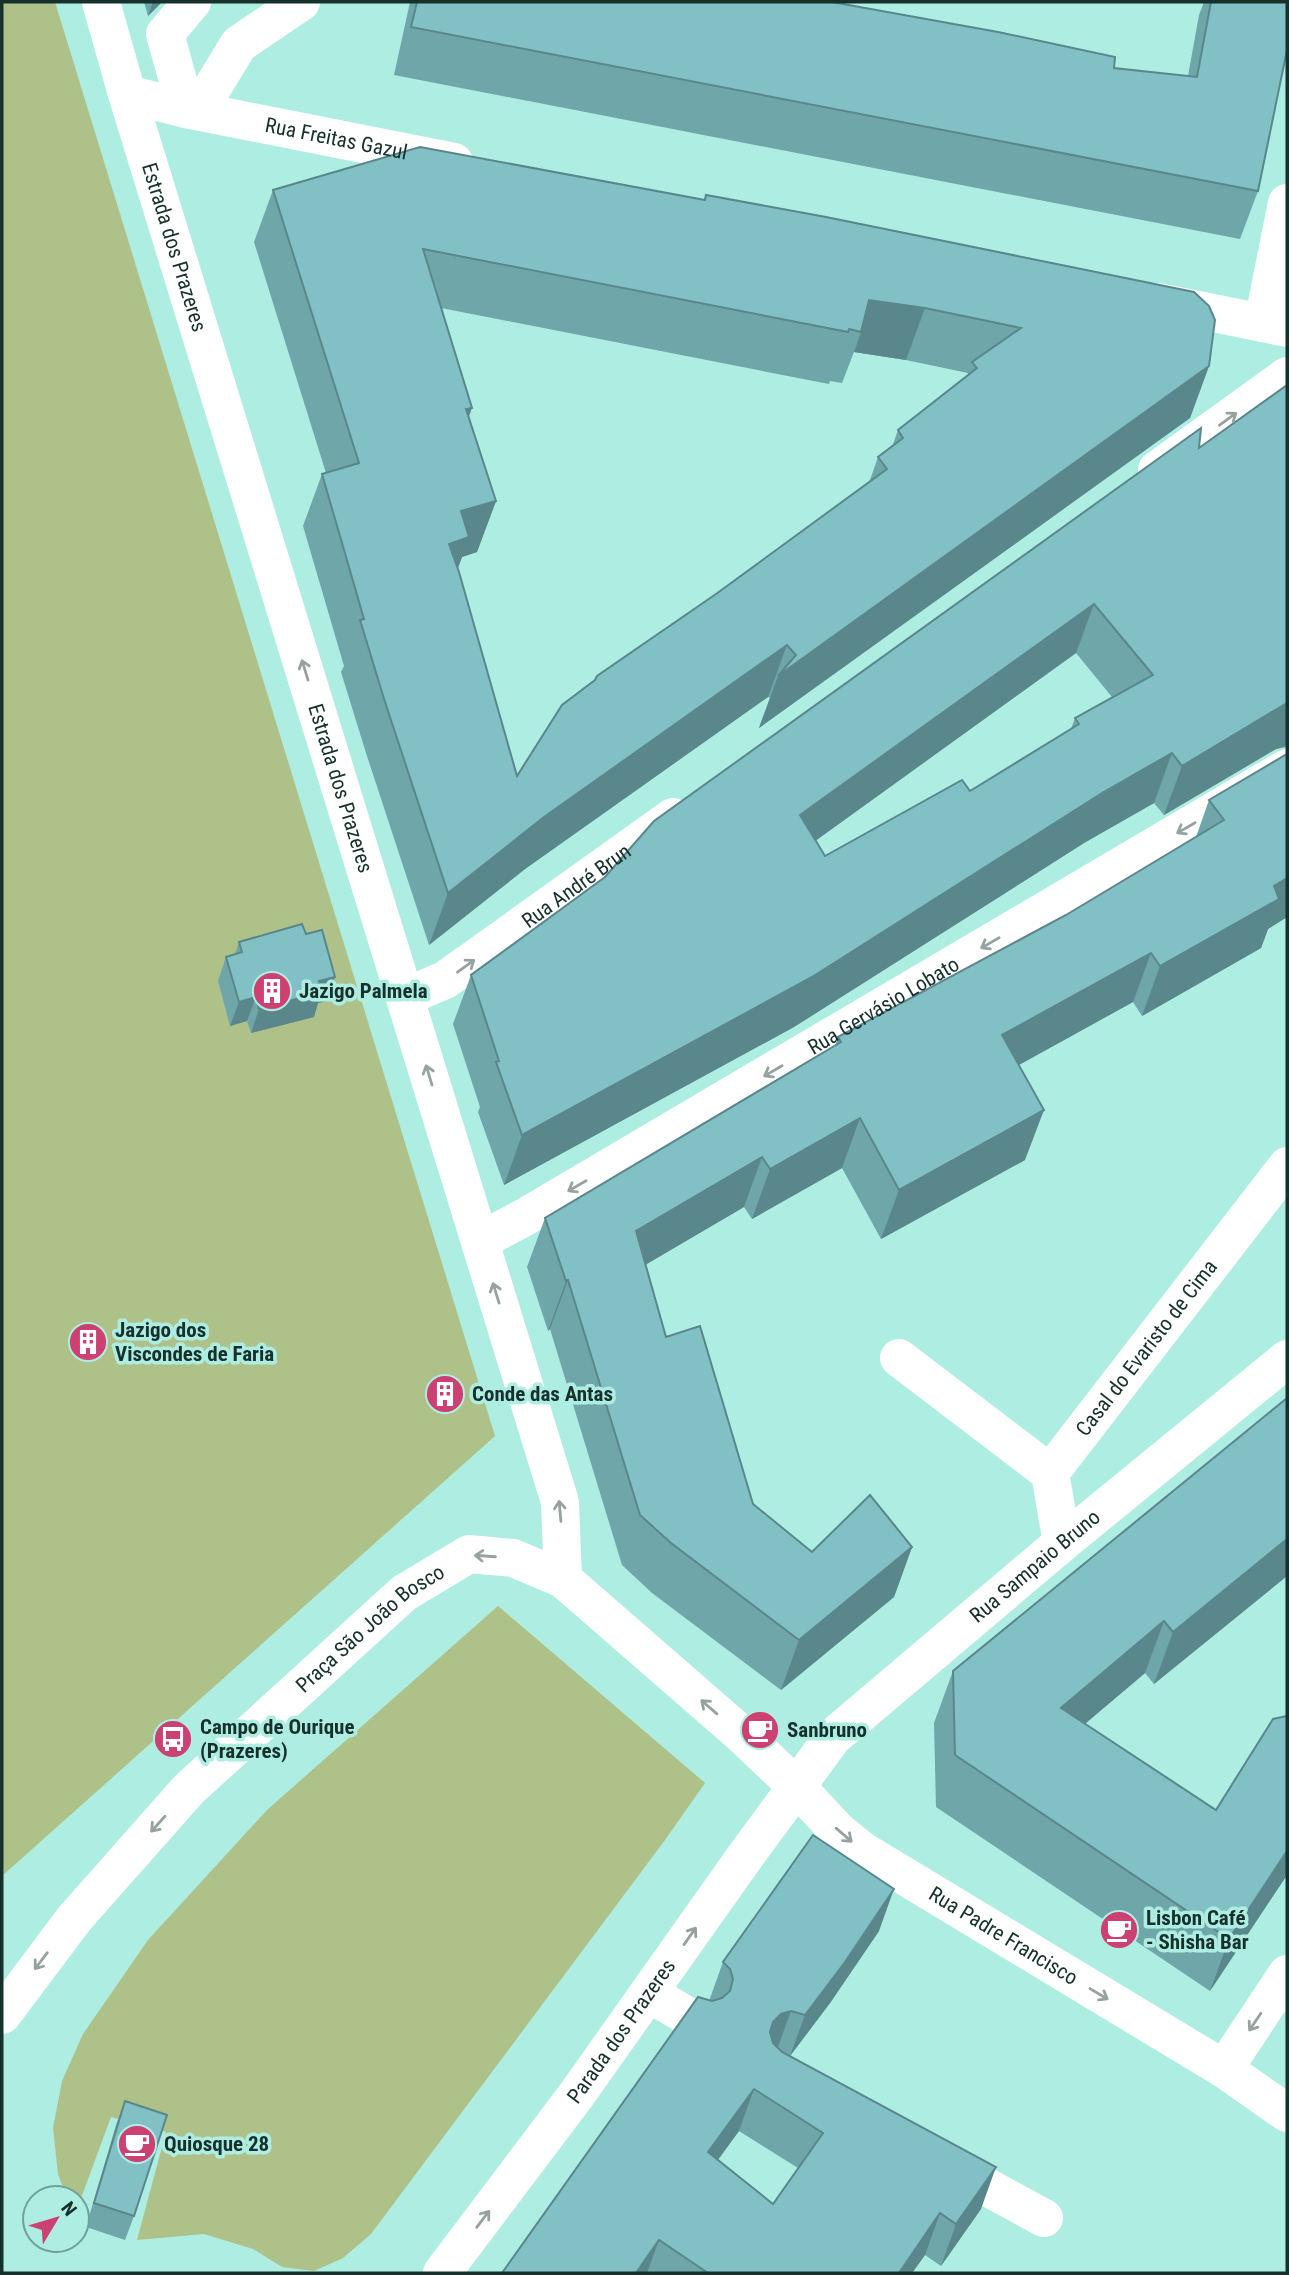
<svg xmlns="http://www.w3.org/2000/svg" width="1289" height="2275" font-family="'Roboto Condensed',sans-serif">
<rect width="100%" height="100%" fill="#aeede2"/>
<g fill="#aec188">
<path d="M 2,2 L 55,2 L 495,1436 L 2,1876 Z"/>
<path d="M 498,1606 L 705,1783 L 665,1840 L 371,2234 L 343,2258 L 314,2271 L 282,2267 L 253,2249 L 204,2234 L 137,2240 L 166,2132 L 111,2117 L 77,2209 L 77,2198 L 67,2198 L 58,2174 L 53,2128 L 62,2081 L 83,2034 L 148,1940 L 267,1810 Z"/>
</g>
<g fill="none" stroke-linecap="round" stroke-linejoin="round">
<g stroke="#fff" stroke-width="38">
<path id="s1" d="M 101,2 L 127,94 L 560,1502 L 563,1579"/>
<path id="s2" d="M 127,94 L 186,109 L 454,162"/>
<path d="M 186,109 L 165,34 L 192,2"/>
<path d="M 198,111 L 239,44 L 301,2"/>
<path d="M 1159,302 L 1287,328"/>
<path d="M 1263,323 L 1287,203"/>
<path d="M 1157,470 L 1287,376"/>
<path id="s3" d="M 405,997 L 445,980 L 673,817"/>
<path id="s4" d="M 480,1241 L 525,1217 L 1287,768"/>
<path d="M 899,1358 L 1050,1473"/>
<path id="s5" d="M 1062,1543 L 1050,1473 L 1287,1166"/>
<path d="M 650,1994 L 696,2021"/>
<path id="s6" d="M 2,2015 L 74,1919 L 189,1789 L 404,1593 L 469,1554 L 513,1558 L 563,1579 L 741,1734 L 796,1786 L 838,1831 L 863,1851 L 1224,2069 L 1287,2113"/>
<path d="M 1224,2069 L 1287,1974"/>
<path d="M 941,2162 L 1044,2218"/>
<path id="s7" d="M 442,2273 L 577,2094 L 744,1858 L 833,1737 L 1062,1543 L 1287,1359"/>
</g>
</g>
<g fill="#6fa6aa" fill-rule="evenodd">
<path d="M 144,2 L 162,2 L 148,16 Z"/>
<path d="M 410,2 L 832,2 L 1114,68 L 1188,76 L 1199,15 L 1204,2 L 1287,2 L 1258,191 L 1240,239 L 394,75 Z"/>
<path d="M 273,190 L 704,200 L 706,195 L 1209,366 L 1190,418 L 759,728 L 770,698 L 768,697 L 525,869 L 429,945 L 366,753 L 341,672 L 344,666 L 303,526 L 322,474 L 326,473 L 254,242 ZM 441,308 L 829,384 L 830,381 L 842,383 L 854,352 L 906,360 L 968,373 L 967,376 L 898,430 L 892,447 L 878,457 L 869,483 L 716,594 L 517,776 L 458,568 L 462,557 L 477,552 L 496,501 L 469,417 Z"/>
<path d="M 1287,385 L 1287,747 L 1276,749 L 1164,815 L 1154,803 L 1084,843 L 794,1027 L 504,1185 L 478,1112 L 480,1107 L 453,1024 L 471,975 L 1199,448 ZM 1076,653 L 1112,697 L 1075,718 L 1071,729 L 970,791 L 825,856 L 816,840 Z"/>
<path d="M 1287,754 L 1287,917 L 1268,929 L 1261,948 L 1142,1016 L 1133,1002 L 1019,1065 L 1025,1160 L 881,1239 L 842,1168 L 752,1219 L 744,1207 L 646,1264 L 666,1337 L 753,1504 L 812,1552 L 912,1547 L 894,1597 L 781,1690 L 652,1593 L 622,1565 L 550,1329 L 548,1331 L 527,1267 L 545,1218 L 835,1046 L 838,1037 L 1066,915 L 1196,837 L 1209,800 Z"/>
<path d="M 239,942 L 327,1001 L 318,1003 L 314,1017 L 251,1033 L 247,1021 L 230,1026 L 218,981 L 226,957 L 235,954 Z"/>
<path d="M 1287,1398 L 1287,1576 L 1154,1684 L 1145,1673 L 1085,1724 L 1287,1875 L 1210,1991 L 936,1807 L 934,1723 L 953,1671 Z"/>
<path d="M 879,1931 L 830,2003 L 790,2056 L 981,2209 L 941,2266 L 925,2255 L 912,2273 L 502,2273 L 709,2001 L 723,1962 ZM 739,2131 L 798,2168 L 773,2204 L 718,2160 Z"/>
<path d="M 125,2101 L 134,2216 L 125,2240 L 86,2227 L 116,2125 Z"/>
</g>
<g fill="#5a878b">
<path d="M 153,2 L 162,2 L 148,16 Z"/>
<path d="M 869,300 L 925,308 L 906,360 L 854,352 L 861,332 Z"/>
<path d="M 1209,366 L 1190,418 L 759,728 L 778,676 Z"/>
<path d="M 472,408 L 453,460 L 466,409 Z"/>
<path d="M 496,501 L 477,552 L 462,557 L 450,589 L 430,596 L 461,511 Z"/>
<path d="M 1094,604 L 1076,653 L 782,865 L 800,815 Z"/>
<path d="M 787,645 L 768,697 L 525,869 L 429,945 L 448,893 L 544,817 Z"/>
<path d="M 1287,703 L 1287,743 L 1286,746 L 1276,749 L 1164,815 L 1182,766 Z"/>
<path d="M 1172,753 L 1154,803 L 1084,843 L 794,1027 L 504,1185 L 522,1135 Z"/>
<path d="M 1287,878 L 1287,917 L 1268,929 L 1261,948 L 1142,1016 L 1160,966 L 1274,886 Z"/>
<path d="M 1151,953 L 1133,1002 L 984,1084 L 1002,1035 Z"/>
<path d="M 335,977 L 327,1001 L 318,1003 L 314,1017 L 251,1033 L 259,1009 L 319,981 Z"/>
<path d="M 256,997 L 247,1021 L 230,1026 L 239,1002 Z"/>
<path d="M 1044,1110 L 1025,1160 L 881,1239 L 899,1190 Z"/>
<path d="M 860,1118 L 842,1168 L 752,1219 L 770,1169 Z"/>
<path d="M 762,1157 L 744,1207 L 618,1281 L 636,1231 Z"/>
<path d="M 568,1280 L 550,1329 L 548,1331 L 566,1281 Z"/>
<path d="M 1287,1539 L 1287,1576 L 1154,1684 L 1173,1632 Z"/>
<path d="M 912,1547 L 894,1597 L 781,1690 L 799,1640 Z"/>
<path d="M 1164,1621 L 1145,1673 L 1042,1760 L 1061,1708 Z"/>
<path d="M 1287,1851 L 1287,1875 L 1210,1991 L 1229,1939 Z"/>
<path d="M 894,1889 L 879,1931 L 830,2003 L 790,2056 L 805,2015 Z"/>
<path d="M 791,2011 L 776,2052 L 758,2063 L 773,2022 L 781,2014 Z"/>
<path d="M 754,2089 L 739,2131 L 693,2193 L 708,2152 Z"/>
<path d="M 996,2167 L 981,2209 L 941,2266 L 956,2224 Z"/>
<path d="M 940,2213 L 925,2255 L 912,2273 L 899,2273 Z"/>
<path d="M 659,2240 L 647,2273 L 636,2273 Z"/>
</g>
<g fill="#81c1c6" stroke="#5a878b" stroke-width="2" fill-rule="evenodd">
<path d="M 417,2 L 832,2 L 998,32 L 1115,57 L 1114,68 L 1197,77 L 1211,2 L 1287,2 L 1287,50 L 1258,191 L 411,27 Z"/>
<path d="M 420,147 L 705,200 L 706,195 L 826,217 L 1194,292 L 1209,306 L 1215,320 L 1209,366 L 778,676 L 796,655 L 787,645 L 544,817 L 448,893 L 385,702 L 360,620 L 364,619 L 322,474 L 359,463 L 273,190 ZM 423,249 L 848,332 L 849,329 L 861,332 L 869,300 L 925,308 L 1021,328 L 972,362 L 977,368 L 898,430 L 903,438 L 878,457 L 887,469 L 716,594 L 597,676 L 595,680 L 562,705 L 517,776 L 459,572 L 449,544 L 469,537 L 461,511 L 496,501 L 466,409 L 472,408 Z"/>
<path d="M 1287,385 L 1287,703 L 1182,766 L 1172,753 L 1102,793 L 812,977 L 522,1135 L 496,1062 L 499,1061 L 471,975 L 605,877 L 654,821 L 1201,428 L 1199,448 ZM 1094,604 L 1153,675 L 1075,718 L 1079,724 L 970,791 L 962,780 L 825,856 L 800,815 Z"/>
<path d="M 1287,754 L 1287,878 L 1274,886 L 1279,899 L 1160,966 L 1151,953 L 1002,1035 L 1044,1110 L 899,1190 L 860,1118 L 770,1169 L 762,1157 L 636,1231 L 666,1337 L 700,1326 L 753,1504 L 812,1552 L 870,1495 L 912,1547 L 799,1640 L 671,1543 L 640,1515 L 568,1280 L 566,1281 L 545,1218 L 841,1042 L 838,1037 L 1066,915 L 1224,820 L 1209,800 Z"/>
<path d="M 302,924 L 306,934 L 322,930 L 335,977 L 319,981 L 322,992 L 259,1009 L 256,997 L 239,1002 L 226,957 L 242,952 L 239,942 Z"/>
<path d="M 1287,1398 L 1287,1539 L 1173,1632 L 1164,1621 L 1061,1708 L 1216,1810 L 1273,1719 L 1287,1716 L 1287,1851 L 1229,1939 L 955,1755 L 953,1671 Z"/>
<path d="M 813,1835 L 894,1889 L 845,1962 L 805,2015 L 791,2011 L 781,2014 L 773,2022 L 770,2032 L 773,2043 L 782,2052 L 996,2167 L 956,2224 L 940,2213 L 899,2273 L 708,2273 L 659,2240 L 636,2273 L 502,2273 L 698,1997 L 712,2001 L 722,1998 L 730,1991 L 733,1979 L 730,1969 L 723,1962 ZM 754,2089 L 823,2133 L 773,2204 L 708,2152 Z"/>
<path d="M 125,2101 L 167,2115 L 134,2216 L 94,2203 Z"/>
</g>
<defs><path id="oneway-shaft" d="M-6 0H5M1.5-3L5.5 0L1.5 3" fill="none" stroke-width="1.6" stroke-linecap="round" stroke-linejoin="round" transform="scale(1.75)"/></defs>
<g stroke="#96a2a0">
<use href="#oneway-shaft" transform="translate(1228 419) rotate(-36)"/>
<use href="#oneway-shaft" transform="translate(305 670) rotate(-107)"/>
<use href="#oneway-shaft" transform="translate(1186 828) rotate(150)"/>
<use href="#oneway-shaft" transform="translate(990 943) rotate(150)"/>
<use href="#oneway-shaft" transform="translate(466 966) rotate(-36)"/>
<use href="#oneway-shaft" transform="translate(773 1071) rotate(150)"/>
<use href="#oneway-shaft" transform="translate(429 1075) rotate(-107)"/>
<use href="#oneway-shaft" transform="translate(577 1186) rotate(150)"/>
<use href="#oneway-shaft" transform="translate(496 1293) rotate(-107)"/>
<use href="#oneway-shaft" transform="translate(560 1511) rotate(-95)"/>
<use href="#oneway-shaft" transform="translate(485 1556) rotate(-176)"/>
<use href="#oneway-shaft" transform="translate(709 1707) rotate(-139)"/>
<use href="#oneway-shaft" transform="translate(158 1824) rotate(132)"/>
<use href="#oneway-shaft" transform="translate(844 1835) rotate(41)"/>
<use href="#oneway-shaft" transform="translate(690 1936) rotate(-55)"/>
<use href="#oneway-shaft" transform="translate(41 1961) rotate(127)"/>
<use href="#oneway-shaft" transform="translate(1099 1994) rotate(31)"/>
<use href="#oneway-shaft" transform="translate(1255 2022) rotate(124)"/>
<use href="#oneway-shaft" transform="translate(483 2219) rotate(-53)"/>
</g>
<defs>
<g id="building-disc" transform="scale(2.0125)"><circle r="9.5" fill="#cc4072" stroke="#aeede2"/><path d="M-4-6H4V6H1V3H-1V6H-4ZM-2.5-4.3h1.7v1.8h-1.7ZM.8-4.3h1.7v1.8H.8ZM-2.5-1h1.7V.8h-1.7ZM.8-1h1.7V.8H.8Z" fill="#fff"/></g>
<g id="cafe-disc" transform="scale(2.0125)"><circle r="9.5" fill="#cc4072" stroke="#aeede2"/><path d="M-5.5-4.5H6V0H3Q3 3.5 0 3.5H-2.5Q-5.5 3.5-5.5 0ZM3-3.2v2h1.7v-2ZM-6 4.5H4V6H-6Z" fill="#fff"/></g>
<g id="bus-disc" transform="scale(2.0125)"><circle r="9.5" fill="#cc4072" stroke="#aeede2"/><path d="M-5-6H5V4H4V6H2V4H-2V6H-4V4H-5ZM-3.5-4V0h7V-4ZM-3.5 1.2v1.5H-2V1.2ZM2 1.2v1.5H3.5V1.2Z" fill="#fff"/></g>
</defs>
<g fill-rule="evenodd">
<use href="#building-disc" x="272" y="991"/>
<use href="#building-disc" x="88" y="1342"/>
<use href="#building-disc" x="445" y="1394"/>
<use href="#cafe-disc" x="760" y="1730"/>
<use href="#bus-disc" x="173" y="1739"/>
<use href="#cafe-disc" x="1119" y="1930"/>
<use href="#cafe-disc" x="137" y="2144"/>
</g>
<g text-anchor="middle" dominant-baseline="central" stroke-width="7" stroke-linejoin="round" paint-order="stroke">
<g font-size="21" fill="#16302c" stroke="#aeede2">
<text stroke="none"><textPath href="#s2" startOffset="214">Rua Freitas Gazul</textPath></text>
<text stroke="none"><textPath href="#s1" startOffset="256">Estrada dos Prazeres</textPath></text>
<text stroke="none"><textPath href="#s1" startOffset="822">Estrada dos Prazeres</textPath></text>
<text stroke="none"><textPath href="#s3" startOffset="205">Rua André Brun</textPath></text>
<text stroke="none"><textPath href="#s4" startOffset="467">Rua Gervásio Lobato</textPath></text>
<text stroke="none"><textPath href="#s5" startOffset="229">Casal do Evaristo de Cima</textPath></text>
<text stroke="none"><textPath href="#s7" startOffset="928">Rua Sampaio Bruno</textPath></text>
<text stroke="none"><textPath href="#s6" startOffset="536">Praça São João Bosco</textPath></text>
<text stroke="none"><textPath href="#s6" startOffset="1328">Rua Padre Francisco</textPath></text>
<text stroke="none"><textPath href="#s7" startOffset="301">Parada dos Prazeres</textPath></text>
</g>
<g font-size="21" font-weight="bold" fill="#16302c" stroke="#aeede2" text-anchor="start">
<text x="299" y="991">Jazigo Palmela</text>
<text x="115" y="1330">Jazigo dos<tspan x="115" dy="24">Viscondes de Faria</tspan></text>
<text x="472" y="1394">Conde das Antas</text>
<text x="200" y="1727">Campo de Ourique<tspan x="200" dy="24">(Prazeres)</tspan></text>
<text x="787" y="1730">Sanbruno</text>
<text x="1146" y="1918">Lisbon Café<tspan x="1146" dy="24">- Shisha Bar</tspan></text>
<text x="164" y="2144">Quiosque 28</text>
</g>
</g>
<rect width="1289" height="2275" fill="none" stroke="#16302c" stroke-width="7"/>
<g transform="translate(56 2219) rotate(52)"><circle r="33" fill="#aeede2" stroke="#71a199" stroke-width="2"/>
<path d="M0-5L12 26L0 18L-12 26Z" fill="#cc4072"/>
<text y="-10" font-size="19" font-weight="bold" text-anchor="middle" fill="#16302c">N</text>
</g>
</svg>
